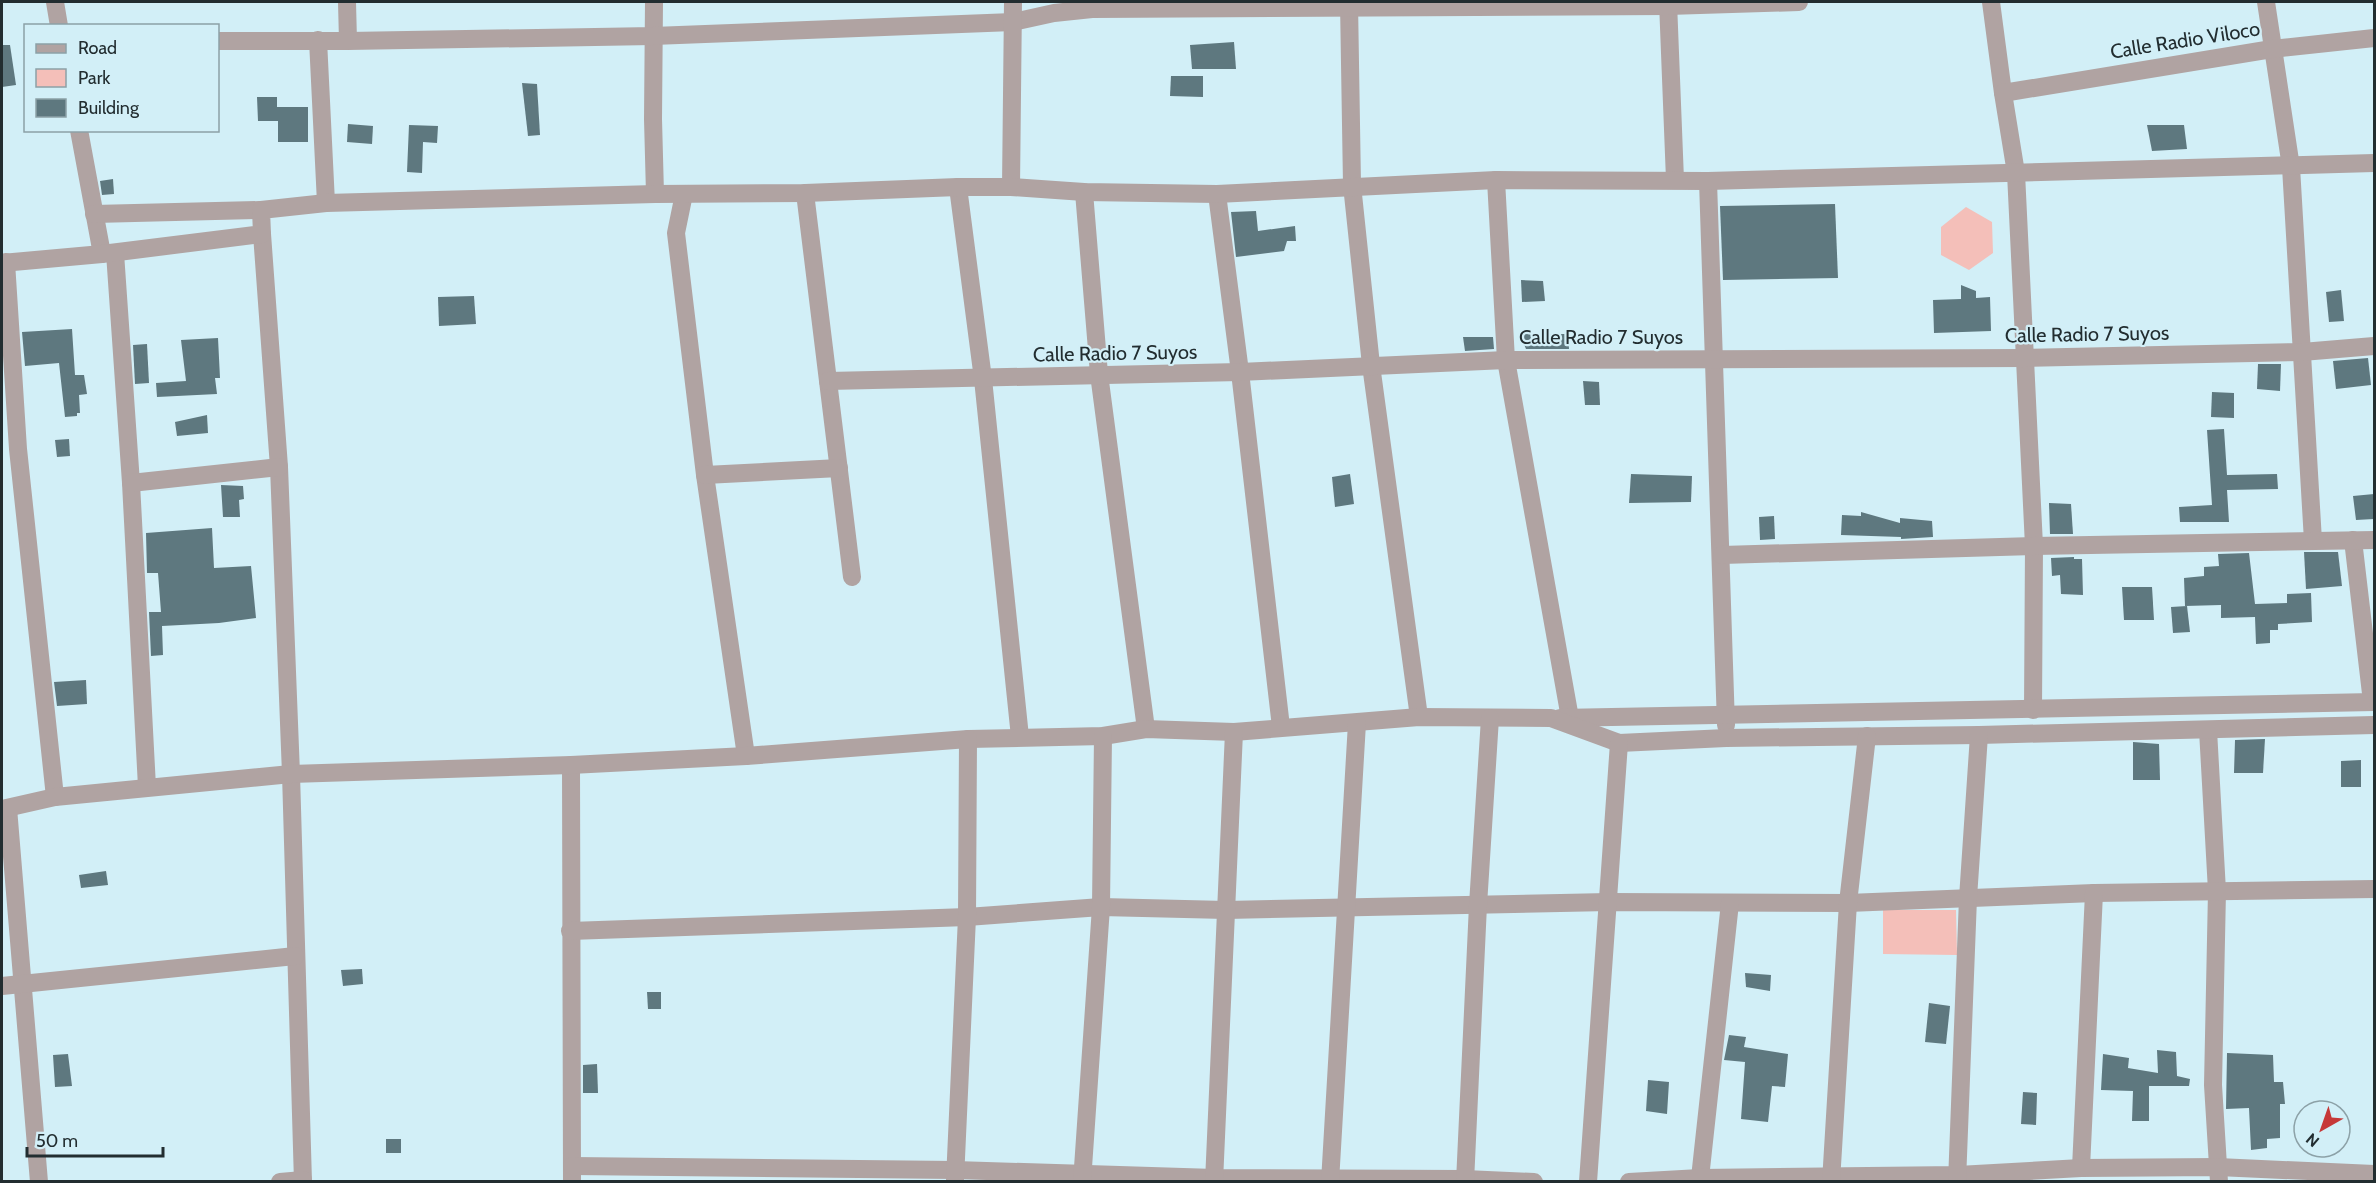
<svg xmlns="http://www.w3.org/2000/svg" width="2376" height="1183" font-family="Cabin,sans-serif">
<rect width="100%" height="100%" fill="#d2eff7"/>
<g fill="#f4bfb9">
<path d="M 1966,207 L 1992,222 L 1993,253 L 1969,270 L 1941,255 L 1941,227 Z"/>
<path d="M 1883,910 L 1956,910 L 1957,955 L 1883,954 Z"/>
</g>
<g fill="#5e787f">
<path d="M 1234,42 L 1236,69 L 1192,69 L 1190,45 Z"/>
<path d="M 2,45 L 10,45 L 16,85 L 2,87 Z"/>
<path d="M 1171,76 L 1203,76 L 1203,97 L 1170,96 Z"/>
<path d="M 522,83 L 537,84 L 540,135 L 528,136 Z"/>
<path d="M 257,97 L 277,97 L 277,107 L 308,107 L 308,142 L 278,142 L 278,121 L 258,121 Z"/>
<path d="M 348,124 L 373,126 L 372,144 L 347,142 Z"/>
<path d="M 409,125 L 438,126 L 437,143 L 423,142 L 422,173 L 407,172 Z"/>
<path d="M 2147,125 L 2184,125 L 2187,149 L 2152,151 Z"/>
<path d="M 113,179 L 114,194 L 102,195 L 100,181 Z"/>
<path d="M 1835,204 L 1838,278 L 1723,280 L 1720,206 Z"/>
<path d="M 1256,211 L 1258,231 L 1295,226 L 1296,241 L 1287,241 L 1284,251 L 1236,257 L 1231,212 Z"/>
<path d="M 1521,280 L 1543,281 L 1545,301 L 1522,302 Z"/>
<path d="M 1961,285 L 1976,291 L 1976,298 L 1990,297 L 1991,331 L 1934,333 L 1933,300 L 1961,299 Z"/>
<path d="M 2341,290 L 2344,321 L 2329,322 L 2326,292 Z"/>
<path d="M 474,296 L 476,324 L 439,326 L 438,297 Z"/>
<path d="M 72,329 L 75,375 L 84,375 L 87,394 L 79,395 L 80,413 L 77,413 L 77,416 L 65,417 L 59,363 L 25,366 L 22,332 Z"/>
<path d="M 1523,334 L 1568,334 L 1569,349 L 1526,349 L 1521,337 L 1524,337 Z"/>
<path d="M 1463,337 L 1493,337 L 1494,349 L 1465,351 Z"/>
<path d="M 218,338 L 220,378 L 215,378 L 217,394 L 157,397 L 156,383 L 186,381 L 181,340 Z"/>
<path d="M 147,344 L 149,383 L 135,384 L 133,345 Z"/>
<path d="M 2368,358 L 2371,385 L 2336,389 L 2333,361 Z"/>
<path d="M 2258,364 L 2281,364 L 2280,391 L 2257,389 Z"/>
<path d="M 1583,381 L 1599,382 L 1600,405 L 1585,405 Z"/>
<path d="M 2212,392 L 2234,393 L 2234,418 L 2211,417 Z"/>
<path d="M 207,415 L 208,433 L 177,436 L 175,422 Z"/>
<path d="M 2224,429 L 2227,475 L 2277,474 L 2278,489 L 2227,490 L 2229,522 L 2180,522 L 2179,507 L 2212,505 L 2207,430 Z"/>
<path d="M 69,439 L 70,456 L 57,457 L 55,440 Z"/>
<path d="M 1350,474 L 1354,504 L 1335,507 L 1332,477 Z"/>
<path d="M 1631,474 L 1692,476 L 1691,502 L 1629,503 Z"/>
<path d="M 221,485 L 243,486 L 244,499 L 239,500 L 240,517 L 223,517 Z"/>
<path d="M 2374,494 L 2374,519 L 2356,520 L 2353,496 Z"/>
<path d="M 2049,503 L 2071,504 L 2073,534 L 2050,534 Z"/>
<path d="M 1861,512 L 1900,523 L 1900,518 L 1932,521 L 1933,537 L 1901,539 L 1901,537 L 1841,535 L 1842,515 L 1861,516 Z"/>
<path d="M 1774,516 L 1775,539 L 1760,540 L 1759,517 Z"/>
<path d="M 212,528 L 214,568 L 251,566 L 256,618 L 219,623 L 162,626 L 163,655 L 151,656 L 149,612 L 161,612 L 158,573 L 147,573 L 146,533 Z"/>
<path d="M 2304,552 L 2338,552 L 2342,586 L 2306,589 Z"/>
<path d="M 2249,553 L 2255,604 L 2287,603 L 2287,594 L 2311,593 L 2312,622 L 2278,624 L 2278,630 L 2270,630 L 2270,643 L 2256,644 L 2255,617 L 2221,618 L 2221,605 L 2185,606 L 2184,578 L 2204,576 L 2204,567 L 2219,566 L 2218,554 Z"/>
<path d="M 2074,557 L 2074,559 L 2082,559 L 2083,595 L 2061,594 L 2060,575 L 2052,576 L 2051,558 Z"/>
<path d="M 2122,587 L 2152,587 L 2154,620 L 2124,620 Z"/>
<path d="M 2187,606 L 2190,632 L 2173,633 L 2171,607 Z"/>
<path d="M 86,680 L 87,704 L 57,706 L 54,682 Z"/>
<path d="M 2265,739 L 2263,773 L 2234,773 L 2235,740 Z"/>
<path d="M 2133,742 L 2159,744 L 2160,780 L 2133,780 Z"/>
<path d="M 2361,760 L 2361,787 L 2341,787 L 2341,761 Z"/>
<path d="M 106,871 L 108,885 L 81,888 L 79,875 Z"/>
<path d="M 362,969 L 363,984 L 343,986 L 341,970 Z"/>
<path d="M 1745,973 L 1771,975 L 1770,991 L 1746,987 Z"/>
<path d="M 647,992 L 661,992 L 661,1009 L 648,1009 Z"/>
<path d="M 1929,1003 L 1950,1006 L 1946,1044 L 1925,1042 Z"/>
<path d="M 1729,1035 L 1746,1037 L 1744,1047 L 1788,1054 L 1785,1087 L 1772,1086 L 1768,1122 L 1741,1119 L 1745,1062 L 1724,1060 Z"/>
<path d="M 2157,1050 L 2176,1052 L 2177,1076 L 2190,1079 L 2189,1086 L 2149,1086 L 2149,1121 L 2132,1121 L 2133,1091 L 2101,1090 L 2103,1054 L 2129,1058 L 2128,1068 L 2158,1073 Z"/>
<path d="M 2227,1053 L 2273,1055 L 2274,1082 L 2283,1082 L 2285,1104 L 2280,1104 L 2280,1138 L 2267,1139 L 2267,1148 L 2251,1150 L 2249,1108 L 2226,1109 Z"/>
<path d="M 68,1054 L 72,1086 L 55,1087 L 53,1055 Z"/>
<path d="M 597,1064 L 598,1093 L 583,1093 L 583,1065 Z"/>
<path d="M 1648,1080 L 1669,1082 L 1667,1114 L 1646,1111 Z"/>
<path d="M 2023,1092 L 2037,1093 L 2036,1125 L 2021,1124 Z"/>
<rect x="386" y="1139" width="15" height="14"/>
</g>
<g fill="none" stroke-linecap="round" stroke-linejoin="round">
<g stroke="#b0a3a2" stroke-width="18">
<path d="M 55,2 L 59,26"/>
<path d="M 347,2 L 348,41"/>
<path d="M 654,2 L 653,119 L 655,194"/>
<path d="M 1349,2 L 1352,185 L 1371,365 L 1419,717"/>
<path d="M 1668,2 L 1675,180"/>
<path d="M 1991,2 L 2003,93 L 2016,173 L 2034,546 L 2033,710"/>
<path d="M 2266,2 L 2291,167 L 2313,541"/>
<path d="M 318,40 L 326,203"/>
<path d="M 218,41 L 348,41 L 653,36 L 1013,22 L 1054,13 L 1092,9 L 1668,6 L 1799,2"/>
<path d="M 2003,93 L 2272,49 L 2374,38"/>
<path d="M 79,130 L 102,254"/>
<path d="M 1496,180 L 1506,360 L 1570,718"/>
<path d="M 1708,181 L 1726,725"/>
<path d="M 958,187 L 983,379 L 1020,737"/>
<path d="M 1011,187 L 1013,2"/>
<path d="M 1084,192 L 1099,374 L 1146,729"/>
<path d="M 805,193 L 852,577"/>
<path d="M 684,194 L 676,233 L 705,475 L 746,756"/>
<path d="M 1217,194 L 1240,372 L 1281,727"/>
<path d="M 94,214 L 261,210"/>
<path d="M 262,234 L 279,467 L 291,774 L 303,1182"/>
<path d="M 115,253 L 131,483 L 147,787"/>
<path d="M 6,262 L 18,449 L 55,797"/>
<path d="M 2,263 L 102,254 L 262,234 L 261,210 L 326,203 L 655,194 L 805,193 L 958,187 L 1011,187 L 1084,192 L 1217,194 L 1496,180 L 1708,181 L 2374,163"/>
<path d="M 828,381 L 1240,372 L 1506,360 L 2025,358 L 2302,352 L 2374,346"/>
<path d="M 705,475 L 839,468"/>
<path d="M 131,483 L 279,467"/>
<path d="M 2353,540 L 2372,702"/>
<path d="M 1722,555 L 2034,546 L 2374,540"/>
<path d="M 1560,718 L 2374,702"/>
<path d="M 2208,730 L 2217,891 L 2213,1085 L 2219,1182"/>
<path d="M 571,765 L 572,1182"/>
<path d="M 8,808 L 39,1182"/>
<path d="M 2,809 L 55,797 L 291,774 L 571,765 L 746,756 L 968,739 L 1103,736 L 1146,729 L 1234,732 L 1419,717 L 1551,718 L 1619,743 L 1726,738 L 1979,735 L 2374,725"/>
<path d="M 570,931 L 967,917 L 1101,907 L 1226,910 L 1609,902 L 1848,903 L 2094,893 L 2374,889"/>
<path d="M 2,986 L 295,956"/>
<path d="M 572,1166 L 955,1170 L 1215,1178 L 1465,1179 L 1534,1182"/>
<path d="M 2081,1168 L 2094,893"/>
<path d="M 1700,1178 L 1730,903"/>
<path d="M 955,1180 L 967,917 L 968,739"/>
<path d="M 280,1182 L 303,1180"/>
<path d="M 1082,1182 L 1101,907 L 1103,736"/>
<path d="M 1214,1182 L 1234,732"/>
<path d="M 1330,1182 L 1357,723"/>
<path d="M 1465,1182 L 1478,905 L 1490,718"/>
<path d="M 1588,1182 L 1619,743"/>
<path d="M 1629,1182 L 1700,1178 L 1958,1175 L 2081,1168 L 2218,1167 L 2374,1174"/>
<path d="M 1831,1182 L 1848,903 L 1867,736"/>
<path d="M 1957,1182 L 1968,898 L 1979,735"/>
</g>
</g>
<g text-anchor="middle" dominant-baseline="central" stroke-width="4.5" stroke-linejoin="round" paint-order="stroke">
<g font-size="20" fill="#222d30" stroke="#d2eff7">
<text transform="translate(2185 40) rotate(-9)">Calle Radio Viloco</text>
<text transform="translate(2087 334) rotate(-1)">Calle Radio 7 Suyos</text>
<text x="1601" y="337">Calle Radio 7 Suyos</text>
<text transform="translate(1115 353) rotate(-1)">Calle Radio 7 Suyos</text>
</g>
</g>
<rect width="2376" height="1183" fill="none" stroke="#222d30" stroke-width="6"/>
<rect x="24" y="24" width="195" height="108" fill="#d2eff7" stroke="#8ca1a7" stroke-width="1.5"/>
<rect x="36" y="44" width="30" height="9" fill="#b0a3a2" stroke="#8ca1a7" stroke-width="1.5"/>
<text x="78" y="54" font-size="18" fill="#222d30">Road</text>
<rect x="36" y="69" width="30" height="18" fill="#f4bfb9" stroke="#8ca1a7" stroke-width="1.5"/>
<text x="78" y="84" font-size="18" fill="#222d30">Park</text>
<rect x="36" y="99" width="30" height="18" fill="#5e787f" stroke="#8ca1a7" stroke-width="1.5"/>
<text x="78" y="114" font-size="18" fill="#222d30">Building</text>
<g transform="translate(2322 1129) rotate(220)"><circle r="28" fill="#d2eff7" stroke="#8ca1a7" stroke-width="1.5"/>
<path d="M0-4.5L10 22L0 15L-10 22Z" fill="#c63838"/>
<text y="-9" font-size="16" font-weight="bold" text-anchor="middle" fill="#222d30">N</text>
</g>
<path d="M27 1147v9h136v-9" fill="none" stroke="#222d30" stroke-width="3"/>
<text x="36" y="1147" font-size="18" fill="#222d30" stroke="#d2eff7" stroke-width="4.5" paint-order="stroke">50 m</text>
</svg>
